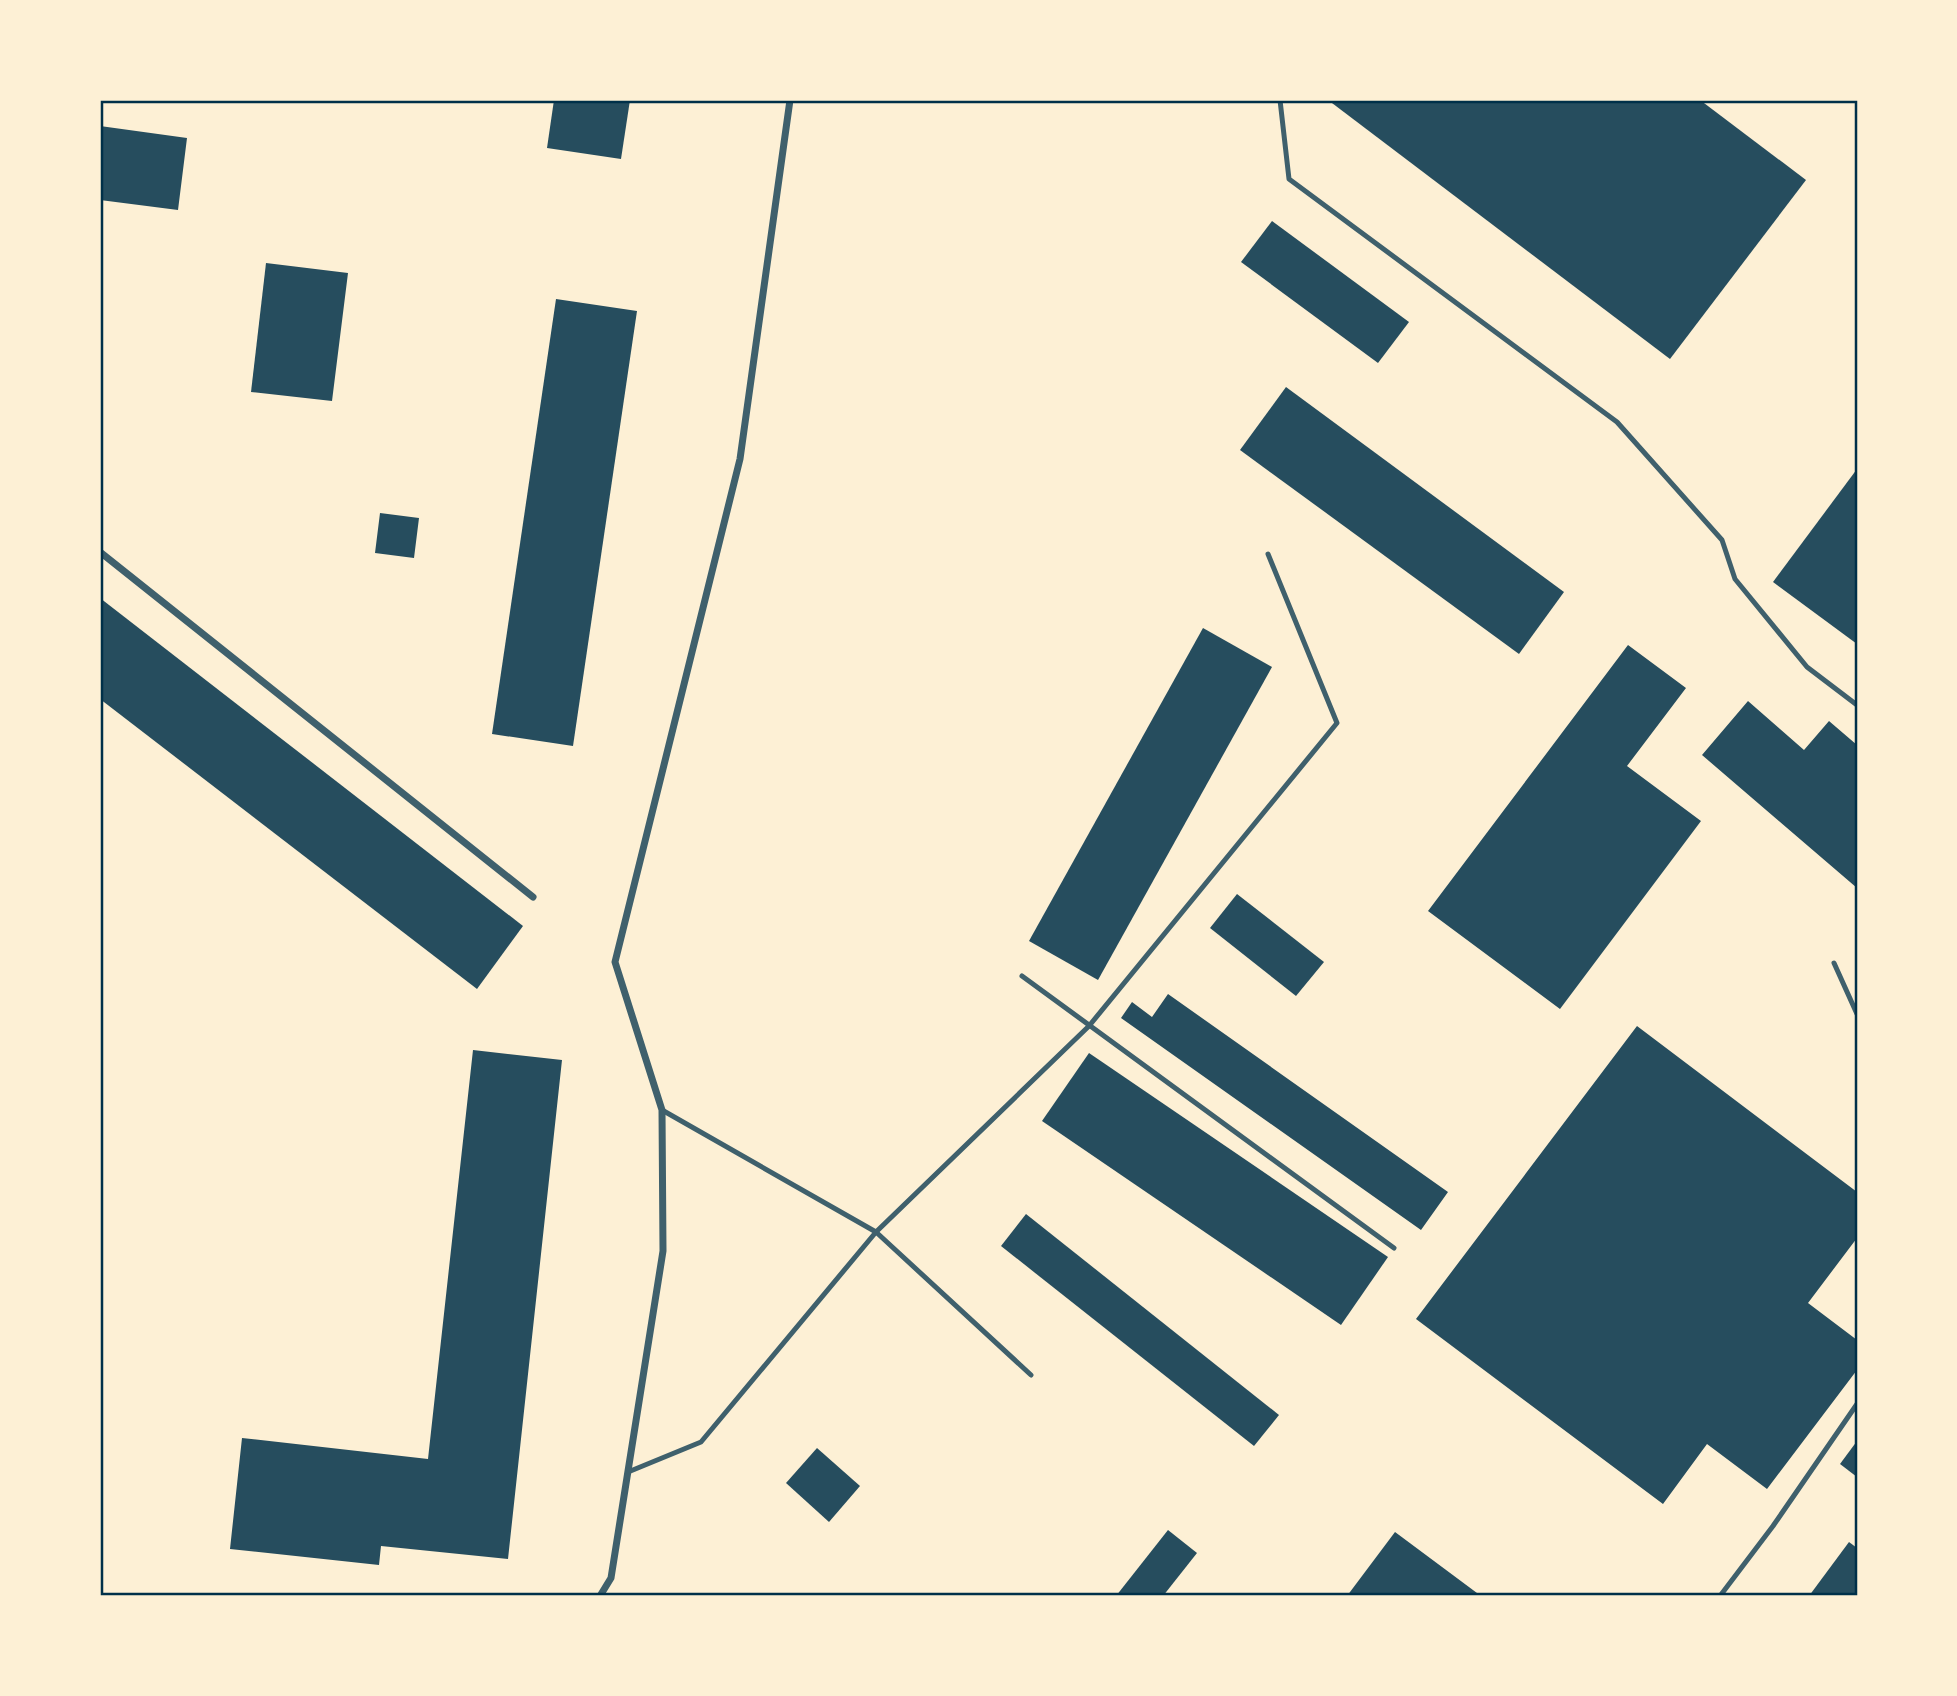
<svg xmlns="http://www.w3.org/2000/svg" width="1957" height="1696" font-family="'Libre Baskerville',serif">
<rect width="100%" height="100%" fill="#fdf0d5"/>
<g fill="#264d5e">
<path d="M 554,100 L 630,100 L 621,159 L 547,148 Z"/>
<path d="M 1328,100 L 1700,100 L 1806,180 L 1670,359 Z"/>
<path d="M 100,126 L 187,138 L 178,210 L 100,200 Z"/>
<path d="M 1272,221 L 1409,322 L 1378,363 L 1241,262 Z"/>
<path d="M 266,263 L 348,273 L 332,401 L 251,392 Z"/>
<path d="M 556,299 L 637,311 L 573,746 L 492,734 Z"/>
<path d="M 1286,387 L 1564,592 L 1519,654 L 1240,450 Z"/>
<path d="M 1857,469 L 1857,644 L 1773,582 Z"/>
<path d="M 380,513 L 419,518 L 414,558 L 375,553 Z"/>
<path d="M 100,598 L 523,926 L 477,989 L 100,699 Z"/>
<path d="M 1203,628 L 1272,667 L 1098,980 L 1029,941 Z"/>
<path d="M 1628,645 L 1686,688 L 1627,766 L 1701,821 L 1560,1009 L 1428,911 Z"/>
<path d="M 1748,701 L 1804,750 L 1829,721 L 1857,745 L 1857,888 L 1702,755 Z"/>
<path d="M 1237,894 L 1324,962 L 1296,996 L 1210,928 Z"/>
<path d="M 1168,994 L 1448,1192 L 1421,1230 L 1121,1018 L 1132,1002 L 1152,1017 Z"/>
<path d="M 1637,1026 L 1857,1192 L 1857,1238 L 1808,1303 L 1857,1340 L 1857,1370 L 1767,1489 L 1707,1444 L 1663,1504 L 1416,1319 Z"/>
<path d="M 473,1050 L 562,1060 L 508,1559 L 381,1546 L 379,1565 L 230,1549 L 242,1438 L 428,1459 Z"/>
<path d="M 1089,1053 L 1388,1257 L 1341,1325 L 1042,1121 Z"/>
<path d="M 1026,1214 L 1279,1415 L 1254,1446 L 1001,1246 Z"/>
<path d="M 1857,1441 L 1857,1477 L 1840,1464 Z"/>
<path d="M 817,1448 L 860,1486 L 829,1522 L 786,1483 Z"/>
<path d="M 1168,1530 L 1197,1553 L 1163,1596 L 1116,1596 Z"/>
<path d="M 1395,1532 L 1481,1596 L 1347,1596 Z"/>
<path d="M 1849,1542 L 1857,1548 L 1857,1596 L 1809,1596 Z"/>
</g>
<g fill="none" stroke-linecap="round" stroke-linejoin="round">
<g stroke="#3f606c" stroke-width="5">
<path d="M 1280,100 L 1289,179 L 1617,422 L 1722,540 L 1735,579 L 1807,667 L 1857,705"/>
<path d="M 1834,963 L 1857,1014"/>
<path d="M 1022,976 L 1394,1248"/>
<path d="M 662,1110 L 876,1232 L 1031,1375"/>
<path d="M 628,1472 L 701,1442 L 876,1232 L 1089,1026 L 1337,723 L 1268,554"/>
<path d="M 1720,1596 L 1773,1526 L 1857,1404"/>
</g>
<g stroke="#3f606c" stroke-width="7">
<path d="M 100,552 L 533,897"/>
<path d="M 600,1596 L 611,1578 L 663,1251 L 662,1110 L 615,962 L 740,459 L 790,100"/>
</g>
</g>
<rect width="1957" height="1696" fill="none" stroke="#fdf0d5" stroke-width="203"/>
<rect x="102" y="102" width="1754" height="1492" fill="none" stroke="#003049" stroke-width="2.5"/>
</svg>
